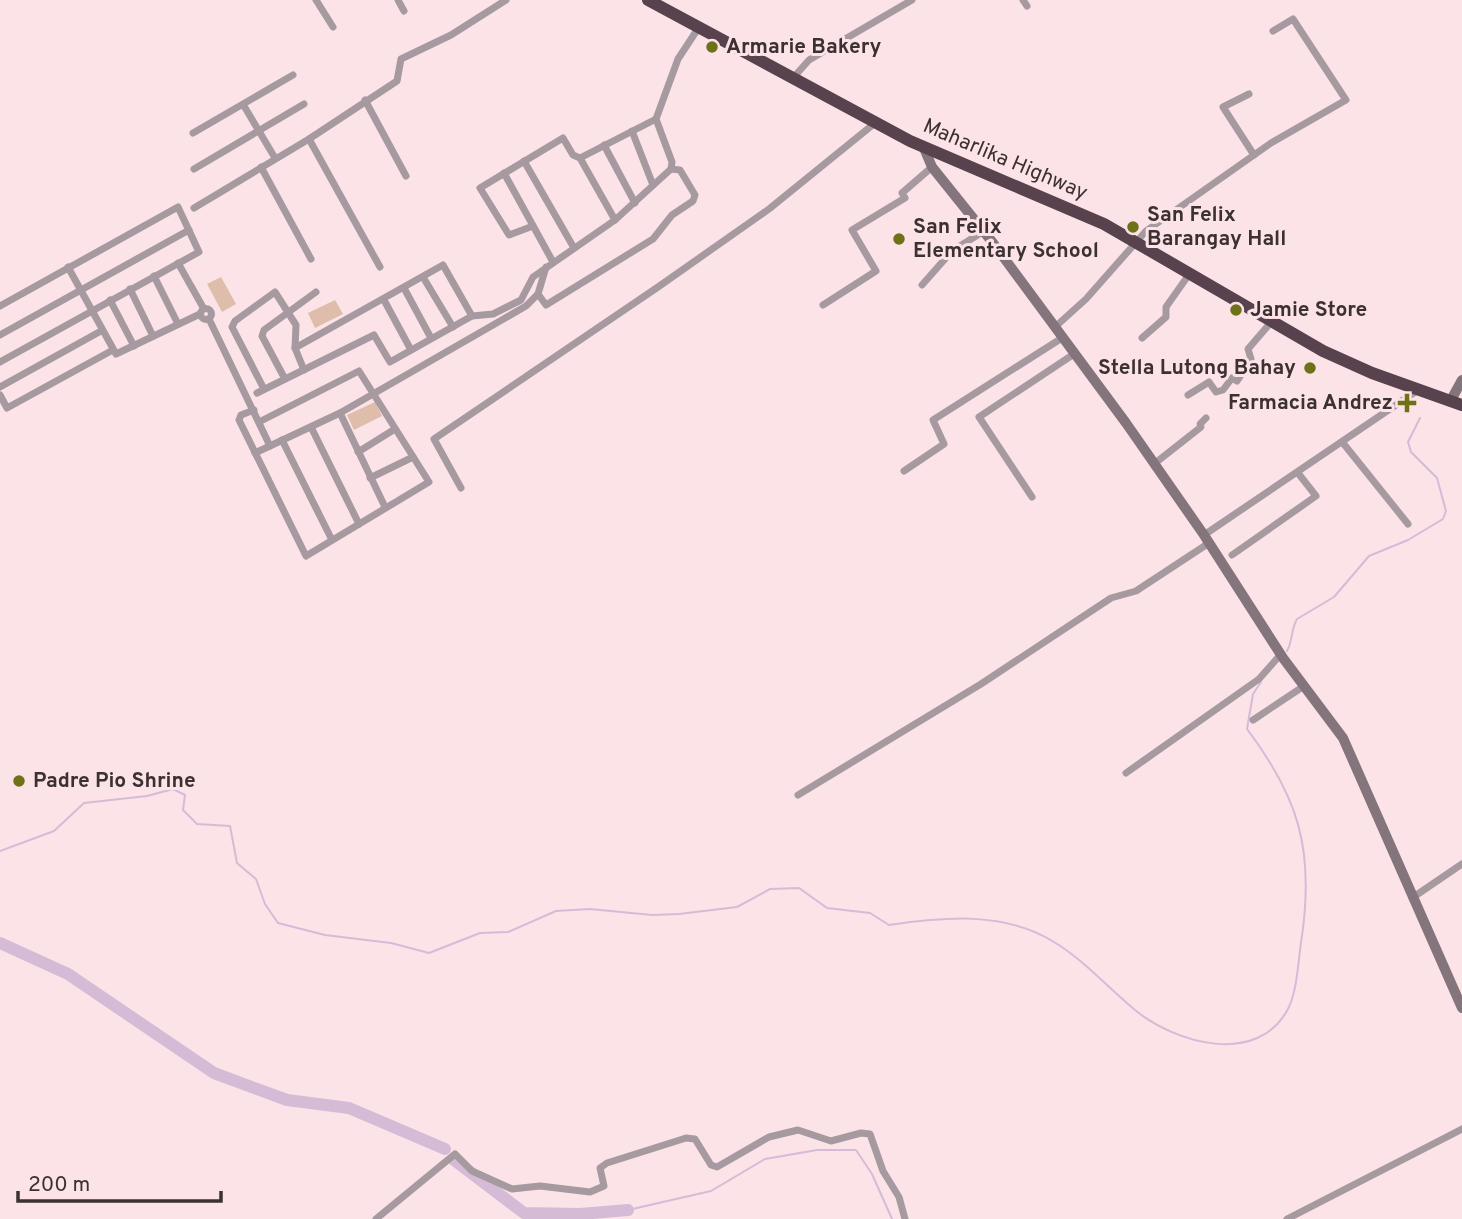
<svg xmlns="http://www.w3.org/2000/svg" width="1462" height="1219" font-family="Overpass,sans-serif">
<rect width="100%" height="100%" fill="#fce3e7"/>
<g fill="#debdab">
<path d="M 221,277 L 236,304 L 222,312 L 207,284 Z"/>
<path d="M 335,300 L 343,314 L 315,328 L 308,313 Z"/>
<path d="M 375,402 L 382,416 L 354,430 L 347,415 Z"/>
</g>
<g fill="none" stroke-linecap="round" stroke-linejoin="round">
<g stroke="#d6bbd7" stroke-width="2">
<path d="M 1287,651 C 1293,640 1291,629 1297,619 L 1334,597 L 1369,556 L 1408,540 L 1443,519 L 1446,511 L 1437,478 L 1411,452 L 1408,442 L 1420,418"/>
<path d="M 0,851 L 54,831 L 84,803 L 147,796 L 173,789 L 185,795 L 183,810 L 197,824 L 230,826 L 237,863 L 256,879 L 265,904 L 278,923 L 325,935 L 391,943 L 429,953 L 480,933 L 508,932 L 556,911 L 590,909 L 652,915 L 679,914 L 737,907 L 770,889 L 799,888 L 827,908 L 870,913 L 889,925 C 945,917 1004,911 1054,942 C 1084,960 1108,988 1135,1010 C 1175,1043 1257,1067 1288,1009 C 1298,989 1298,959 1302,936 C 1314,850 1299,798 1247,729 L 1253,694 L 1261,682"/>
<path d="M 628,1210 L 711,1191 L 765,1159 L 817,1150 L 856,1150 L 872,1174 L 892,1219"/>
</g>
<g stroke="#d6bbd7" stroke-width="12">
<path d="M 0,943 L 68,974 L 214,1073 L 287,1100 L 349,1108 L 445,1149"/>
<path d="M 454,1160 L 524,1213 L 580,1214 L 628,1210"/>
</g>
<g stroke="#a69aa0" stroke-width="7">
<path d="M 316,0 L 333,27"/>
<path d="M 398,0 L 404,11"/>
<path d="M 1023,0 L 1027,6"/>
<path d="M 793,78 L 809,60 L 912,0"/>
<path d="M 1249,94 L 1223,107 L 1254,155"/>
<path d="M 365,100 L 406,176"/>
<path d="M 244,106 L 275,158"/>
<path d="M 632,131 L 653,185"/>
<path d="M 193,133 L 293,75"/>
<path d="M 309,139 L 380,267"/>
<path d="M 604,145 L 635,203"/>
<path d="M 580,158 L 656,119"/>
<path d="M 524,161 L 574,248"/>
<path d="M 261,167 L 311,259"/>
<path d="M 194,169 L 304,104"/>
<path d="M 504,173 L 553,262"/>
<path d="M 194,208 L 309,139 L 397,81 L 401,59 L 451,35 L 506,0"/>
<path d="M 533,226 L 509,235 L 480,188 L 563,138 L 573,155 L 580,158 L 615,220"/>
<path d="M 178,263 L 204,309"/>
<path d="M 68,267 L 116,354 L 200,314"/>
<path d="M 154,276 L 178,324"/>
<path d="M 423,277 L 453,327"/>
<path d="M 922,285 L 952,251 L 984,231"/>
<path d="M 404,288 L 431,338"/>
<path d="M 130,289 L 153,336"/>
<path d="M 538,294 L 546,305 L 653,239 L 672,215 L 693,201 L 695,195 L 680,170 L 671,169"/>
<path d="M 110,300 L 134,346"/>
<path d="M 384,300 L 411,350"/>
<path d="M 823,305 L 876,271 L 852,230 L 905,198 L 902,193 L 932,167"/>
<path d="M 0,306 L 178,207 L 199,252 L 0,362"/>
<circle cx="206" cy="314" r="5.5"/>
<path d="M 209,319 L 270,446"/>
<path d="M 1055,327 L 1086,299 L 1146,231 L 1271,143 L 1346,100 L 1293,19 L 1273,31"/>
<path d="M 0,335 L 189,230"/>
<path d="M 1142,338 L 1166,317 L 1166,307 L 1190,273"/>
<path d="M 295,348 L 443,265 L 472,316"/>
<path d="M 285,379 L 262,336 L 264,330 L 316,292"/>
<path d="M 0,387 L 101,331"/>
<path d="M 264,389 L 232,327 L 235,321 L 275,292 L 296,325 L 295,348 L 304,370"/>
<path d="M 257,393 L 374,335 L 390,362 L 472,316 L 493,314 L 521,300 L 533,277 L 615,220 L 671,169 L 672,162 L 656,119 L 678,59 L 699,27"/>
<path d="M 0,395 L 7,408 L 111,351"/>
<path d="M 1188,395 L 1209,382 L 1216,392 L 1223,390 L 1232,378 L 1237,381 L 1251,359 L 1248,349 L 1272,321"/>
<path d="M 254,410 L 241,415 L 239,420 L 306,556 L 429,482 L 359,371 L 259,422"/>
<path d="M 340,413 L 385,507"/>
<path d="M 311,427 L 359,524"/>
<path d="M 282,440 L 332,540"/>
<path d="M 1343,443 L 1408,524"/>
<path d="M 358,452 L 395,429"/>
<path d="M 255,453 L 340,413 L 526,306 L 538,294 L 546,267"/>
<path d="M 1154,464 L 1201,427 L 1200,424 L 1206,418"/>
<path d="M 904,471 L 944,444 L 933,420 L 1062,338"/>
<path d="M 370,478 L 413,457"/>
<path d="M 461,488 L 434,439 L 658,287 L 769,209 L 875,123"/>
<path d="M 1032,497 L 979,417 L 1074,354"/>
<path d="M 1204,535 L 1418,390"/>
<path d="M 1232,555 L 1316,496 L 1298,473"/>
<path d="M 1253,720 L 1304,686"/>
<path d="M 1126,773 L 1259,679 L 1281,654"/>
<path d="M 798,795 L 981,684 L 1111,598 L 1136,591 L 1209,543"/>
<path d="M 1412,898 L 1462,864"/>
<path d="M 376,1219 L 455,1154 L 472,1171 L 512,1189 L 540,1186 L 590,1192 L 604,1186 L 600,1168 L 607,1163 L 686,1138 L 695,1139 L 711,1165 L 717,1167 L 769,1137 L 798,1130 L 831,1141 L 861,1133 L 870,1134 L 883,1171 L 899,1197 L 905,1219"/>
<path d="M 1287,1219 L 1462,1129"/>
</g>
<g stroke="#84747c" stroke-width="10">
<path d="M 924,148 L 932,167 L 993,243 L 1126,423 L 1204,535 L 1283,658 L 1343,738 L 1462,1008"/>
<path d="M 1451,400 L 1462,380"/>
</g>
<path stroke="#57424d" stroke-width="12" d="M 648,0 L 910,141 L 1104,224 L 1323,351 L 1372,373 L 1462,405"/>
</g>
<g fill="#6e7117" stroke="#fce3e7" stroke-width="2.5">
<circle cx="712" cy="47" r="7"/>
<circle cx="1133" cy="227" r="7"/>
<circle cx="899" cy="239" r="7"/>
<circle cx="1236" cy="310" r="7"/>
<circle cx="1310" cy="368" r="7"/>
<path d="M1403.5 392.5h7v7h7v7h-7v7h-7v-7h-7v-7h7z"/>
<circle cx="19" cy="781" r="7"/>
</g>
<g text-anchor="middle" dominant-baseline="central" stroke-width="6" stroke-linejoin="round" paint-order="stroke">
<g font-size="21" font-weight="bold" fill="#3c3132" stroke="#fce3e7" text-anchor="start">
<text x="726" y="47">Armarie Bakery</text>
<text x="1147" y="215">San Felix<tspan x="1147" dy="24">Barangay Hall</tspan></text>
<text x="913" y="227">San Felix<tspan x="913" dy="24">Elementary School</tspan></text>
<text x="1250" y="310">Jamie Store</text>
<text x="1296" y="368" text-anchor="end">Stella Lutong Bahay</text>
<text x="1393" y="403" text-anchor="end">Farmacia Andrez</text>
<text x="33" y="781">Padre Pio Shrine</text>
</g>
<g font-size="21" fill="#3c3132" stroke="#fce3e7">
<text transform="translate(1005 160) rotate(23)">Maharlika Highway</text>
</g>
</g>
<path d="M18 1191v10h203v-10" fill="none" stroke="#3c3132" stroke-width="3.5"/>
<text x="28" y="1191" font-size="21" fill="#3c3132" stroke="#fce3e7" stroke-width="5" paint-order="stroke">200 m</text>
</svg>
